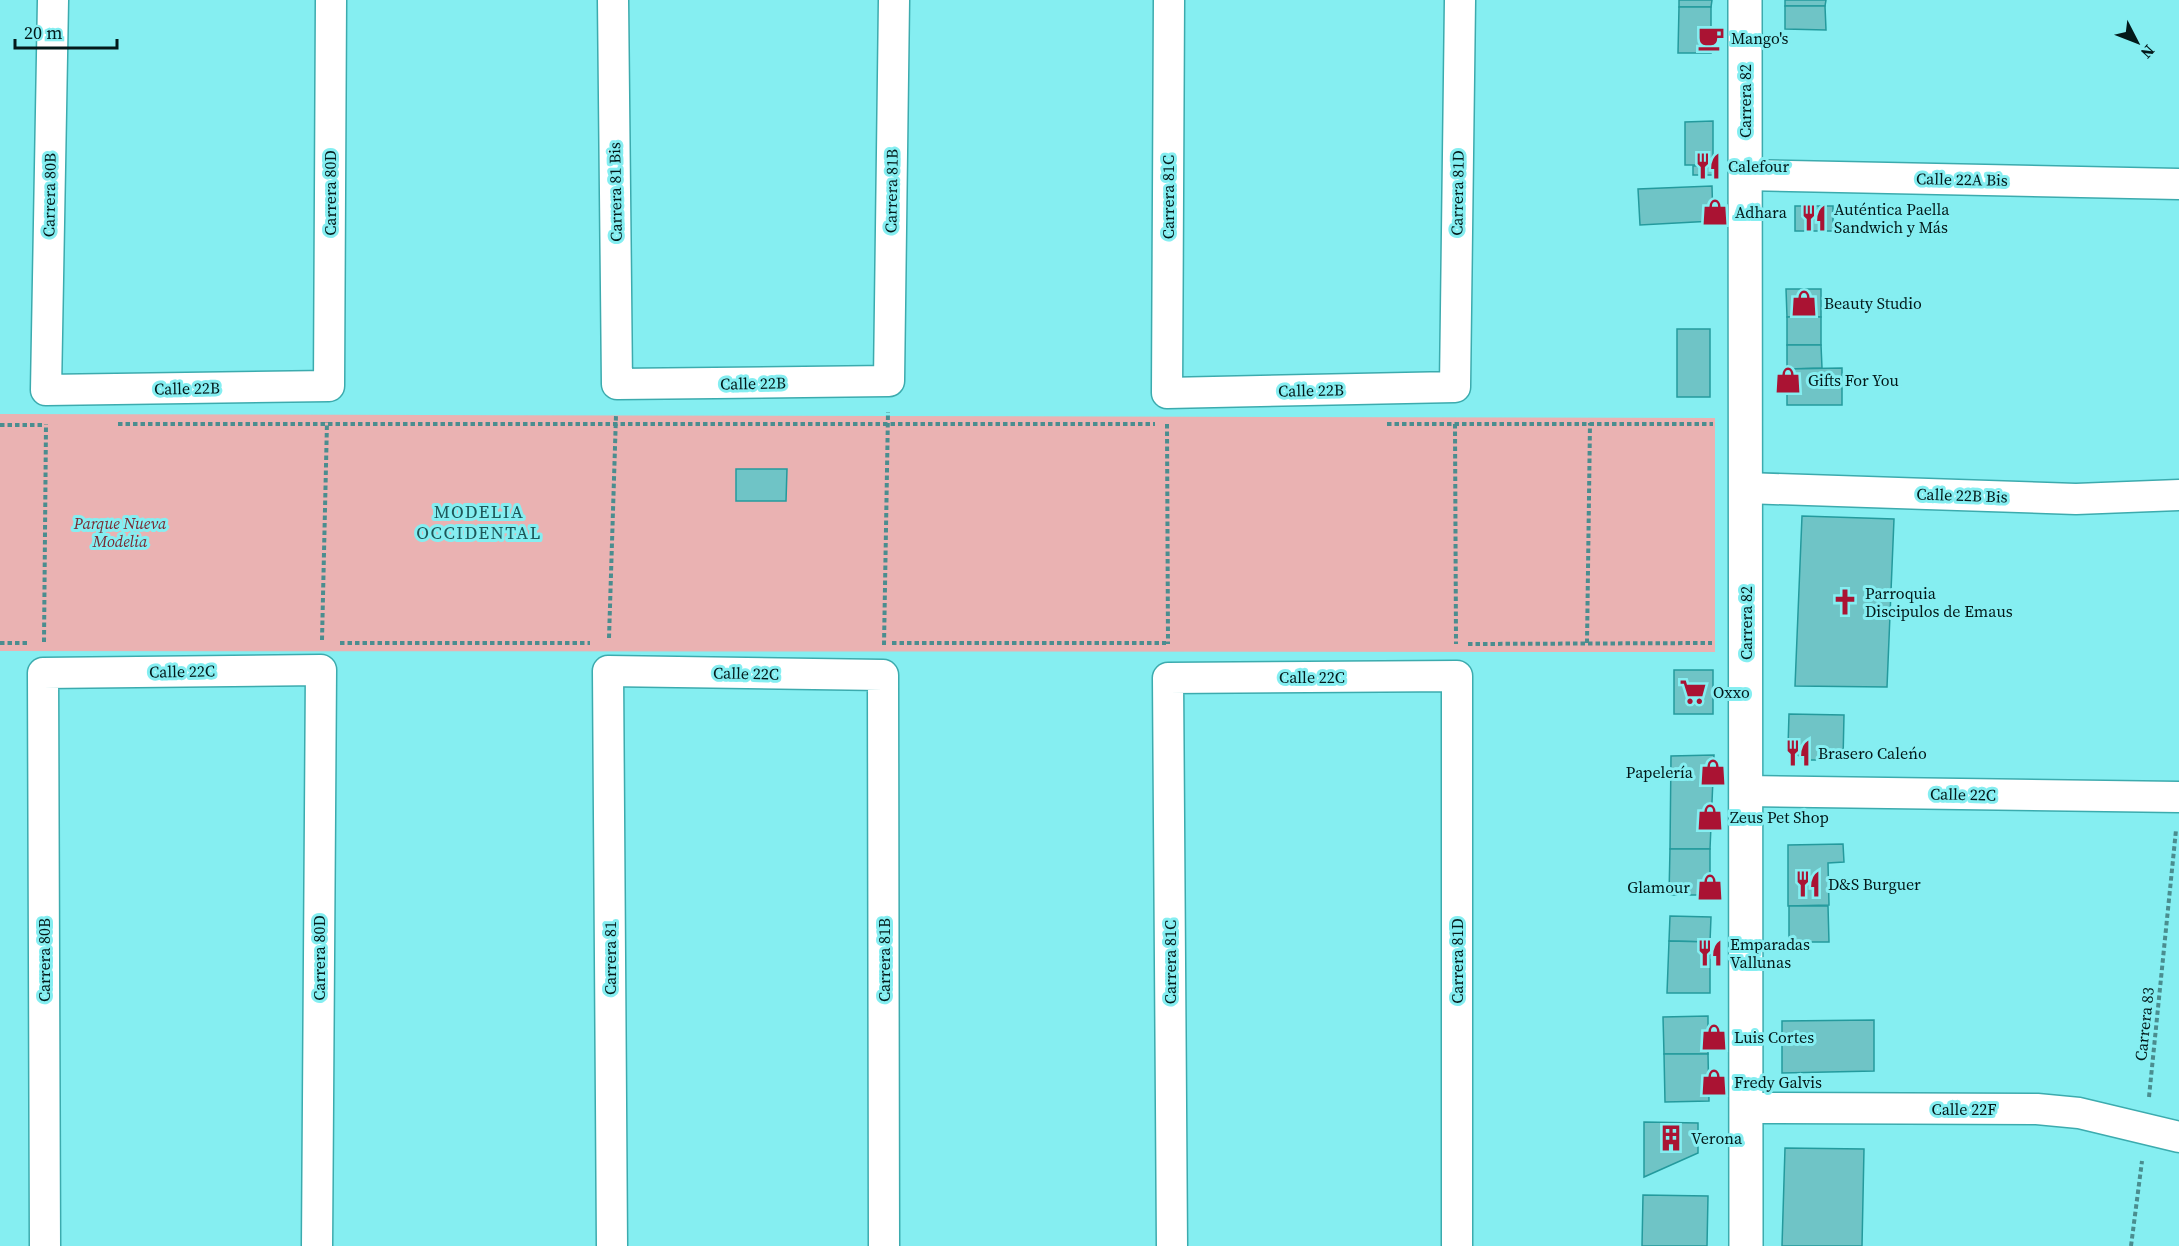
<svg xmlns="http://www.w3.org/2000/svg" width="2179" height="1246" font-family="'Source Serif 4',serif">
<rect width="100%" height="100%" fill="#85eef1"/>
<path fill="#eab2b2" d="M 0,414 L 1715,418 L 1715,652 L 0,651 Z"/>
<g fill="#6fc4c6" stroke="#249a9d" stroke-width="1.5">
<path d="M 1679,0 L 1712,0 L 1711,7 L 1679,7 Z"/>
<path d="M 1785,0 L 1826,0 L 1825,6 L 1785,6 Z"/>
<path d="M 1785,6 L 1825,6 L 1826,30 L 1785,29 Z"/>
<path d="M 1679,7 L 1711,7 L 1711,53 L 1678,53 Z"/>
<path d="M 1713,121 L 1713,165 L 1685,165 L 1685,122 Z"/>
<path d="M 1713,165 L 1713,175 L 1693,175 L 1693,166 Z"/>
<path d="M 1712,186 L 1713,221 L 1640,225 L 1638,189 Z"/>
<rect x="1795" y="206" width="38" height="25"/>
<path d="M 1786,289 L 1821,289 L 1821,317 L 1787,317 Z"/>
<rect x="1787" y="317" width="34" height="28"/>
<rect x="1677" y="329" width="33" height="68"/>
<path d="M 1787,345 L 1821,345 L 1822,368 L 1787,369 Z"/>
<path d="M 1842,368 L 1842,405 L 1787,405 L 1787,369 Z"/>
<path d="M 736,469 L 787,469 L 786,501 L 736,501 Z"/>
<path d="M 1802,516 L 1894,519 L 1887,687 L 1795,686 Z"/>
<rect x="1674" y="670" width="39" height="44"/>
<path d="M 1789,714 L 1844,715 L 1843,760 L 1804,760 L 1788,747 Z"/>
<path d="M 1714,755 L 1710,849 L 1670,849 L 1671,756 Z"/>
<path d="M 1843,844 L 1844,862 L 1828,863 L 1829,905 L 1788,906 L 1788,845 Z"/>
<path d="M 1670,849 L 1710,849 L 1710,895 L 1669,895 Z"/>
<path d="M 1789,906 L 1828,906 L 1829,942 L 1789,942 Z"/>
<path d="M 1670,916 L 1711,917 L 1710,942 L 1669,941 Z"/>
<path d="M 1669,941 L 1710,942 L 1710,993 L 1667,993 Z"/>
<path d="M 1708,1016 L 1708,1054 L 1664,1054 L 1663,1017 Z"/>
<path d="M 1874,1020 L 1874,1071 L 1782,1073 L 1782,1021 Z"/>
<path d="M 1664,1054 L 1708,1054 L 1709,1101 L 1665,1102 Z"/>
<path d="M 1644,1122 L 1698,1123 L 1698,1153 L 1644,1177 Z"/>
<path d="M 1785,1148 L 1864,1149 L 1862,1246 L 1782,1246 Z"/>
<path d="M 1643,1195 L 1708,1196 L 1707,1246 L 1642,1246 Z"/>
</g>
<g fill="none" stroke-linecap="round" stroke-linejoin="round">
<g stroke="#3cabae" stroke-width="33">
<g id="minor">
<path d="M 53,0 L 46,390 L 329,386 L 331,0"/>
<path d="M 613,0 L 617,384 L 889,381 L 894,0"/>
<path d="M 1169,0 L 1167,393 L 1455,387 L 1460,0"/>
<path d="M 1745,175 L 2179,184"/>
<path d="M 1746,488 L 2076,499 L 2179,495"/>
<path d="M 1746,791 L 2179,797"/>
<path d="M 1746,1108 L 2037,1109 L 2079,1113 L 2179,1137"/>
<path d="M 45,1246 L 43,673 L 321,670 L 317,1246"/>
<path d="M 612,1246 L 608,671 L 883,675 L 884,1246"/>
<path d="M 1172,1246 L 1168,678 L 1457,676 L 1457,1246"/>
</g>
</g>
<g stroke="#3cabae" stroke-width="36">
<path id="tertiary" d="M 1745,0 L 1746,1246"/>
</g>
<g stroke="#4a8d8f" stroke-width="4" stroke-dasharray="4.5 3" stroke-linecap="butt">
<path d="M 118,424 L 1155,424"/>
<path d="M 1167,424 L 1168,644"/>
<path d="M 1387,424 L 1713,424"/>
<path d="M 1455,424 L 1456,644"/>
<path d="M 0,425 L 45,425"/>
<path d="M 609,638 L 616,415"/>
<path d="M 322,640 L 327,422"/>
<path d="M 44,642 L 46,424"/>
<path d="M 0,643 L 29,643"/>
<path d="M 340,643 L 590,643"/>
<path d="M 892,643 L 1166,643"/>
<path d="M 1587,643 L 1590,423"/>
<path d="M 1468,644 L 1712,643"/>
<path d="M 884,645 L 888,412"/>
<path d="M 2149,1097 L 2176,830"/>
<path d="M 2131,1246 L 2142,1161"/>
</g>
<use href="#minor" stroke="#fff" stroke-width="30"/>
<use href="#tertiary" stroke="#fff" stroke-width="33"/>
</g>
<defs>
<g id="cafe-bare" transform="scale(2.07)"><path d="M-5.5-4.5H6V0H3Q3 3.5 0 3.5H-2.5Q-5.5 3.5-5.5 0ZM3-3.2v2h1.7v-2ZM-6 4.5H4V6H-6Z" fill="#aa1333" stroke="#85eef1" stroke-width="2.5" paint-order="stroke"/></g>
<g id="restaurant-bare" transform="scale(2.07)"><path d="M-5-6h1v4h1v-4h1v4h1v-4h1v5L-1.5 .5V6h-2V.5L-5-1ZM5-6V6H3V1.5H1.5Q1.5-4 5-6Z" fill="#aa1333" stroke="#85eef1" stroke-width="2.5" paint-order="stroke"/></g>
<g id="shop-bare" transform="scale(2.07)"><path d="M-5-2.5h2.3a2.7 3.5 0 0 1 5.4 0H5L5.5 6h-11ZM-1.5-2.5h3a1.5 2.3 0 0 0-3 0Z" fill="#aa1333" stroke="#85eef1" stroke-width="2.5" paint-order="stroke"/></g>
<g id="church-bare" transform="scale(2.07)"><path d="M-1.2-6h2.4v3.5h3.3v2.4h-3.3V6h-2.4V-.1h-3.3v-2.4h3.3Z" fill="#aa1333" stroke="#85eef1" stroke-width="2.5" paint-order="stroke"/></g>
<g id="supermarket-bare" transform="scale(2.07)"><path d="M-6-5.5h2.5l.6 2H6L4.5 2H-2.5L-4.4-4H-6ZM-1.5 3.2a1.3 1.3 0 1 0 .1 0ZM3 3.2a1.3 1.3 0 1 0 .1 0Z" fill="#aa1333" stroke="#85eef1" stroke-width="2.5" paint-order="stroke"/></g>
<g id="building-bare" transform="scale(2.07)"><path d="M-4-6H4V6H1V3H-1V6H-4ZM-2.5-4.3h1.7v1.8h-1.7ZM.8-4.3h1.7v1.8H.8ZM-2.5-1h1.7V.8h-1.7ZM.8-1h1.7V.8H.8Z" fill="#aa1333" stroke="#85eef1" stroke-width="2.5" paint-order="stroke"/></g>
</defs>
<g fill-rule="evenodd">
<use href="#cafe-bare" x="1711" y="38"/>
<use href="#restaurant-bare" x="1708" y="166"/>
<use href="#shop-bare" x="1715" y="212"/>
<use href="#restaurant-bare" x="1814" y="218"/>
<use href="#shop-bare" x="1804" y="303"/>
<use href="#shop-bare" x="1788" y="380"/>
<use href="#church-bare" x="1845" y="602"/>
<use href="#supermarket-bare" x="1693" y="692"/>
<use href="#restaurant-bare" x="1798" y="753"/>
<use href="#shop-bare" x="1713" y="772"/>
<use href="#shop-bare" x="1710" y="817"/>
<use href="#restaurant-bare" x="1808" y="884"/>
<use href="#shop-bare" x="1710" y="887"/>
<use href="#restaurant-bare" x="1710" y="953"/>
<use href="#shop-bare" x="1714" y="1037"/>
<use href="#shop-bare" x="1714" y="1082"/>
<use href="#building-bare" x="1671" y="1138"/>
</g>
<g text-anchor="middle" dominant-baseline="central" stroke-width="6" stroke-linejoin="round" paint-order="stroke">
<g font-size="16" fill="#03191a" stroke="#85eef1" text-anchor="start">
<text x="1731" y="38">Mango's</text>
<text x="1728" y="166">Calefour</text>
<text x="1834" y="209">Auténtica Paella<tspan x="1834" dy="18">Sandwich y Más</tspan></text>
<text x="1735" y="212">Adhara</text>
<text x="1824" y="303">Beauty Studio</text>
<text x="1808" y="380">Gifts For You</text>
<text x="1865" y="593">Parroquia<tspan x="1865" dy="18">Discipulos de Emaus</tspan></text>
<text x="1713" y="692">Oxxo</text>
<text x="1818" y="753">Brasero Caleńo</text>
<text x="1693" y="772" text-anchor="end">Papelería</text>
<text x="1730" y="817">Zeus Pet Shop</text>
<text x="1828" y="884">D&amp;S Burguer</text>
<text x="1690" y="887" text-anchor="end">Glamour</text>
<text x="1730" y="944">Emparadas<tspan x="1730" dy="18">Vallunas</tspan></text>
<text x="1734" y="1037">Luis Cortes</text>
<text x="1734" y="1082">Fredy Galvis</text>
<text x="1691" y="1138">Verona</text>
</g>
<g font-size="16" fill="#03191a" stroke="#85eef1">
<text transform="translate(1745 101) rotate(-90)">Carrera 82</text>
<text transform="translate(1962 179) rotate(1)">Calle 22A Bis</text>
<text transform="translate(891 191) rotate(-89)">Carrera 81B</text>
<text transform="translate(615 192) rotate(-91)">Carrera 81 Bis</text>
<text transform="translate(330 193) rotate(-90)">Carrera 80D</text>
<text transform="translate(1457 193) rotate(-89)">Carrera 81D</text>
<text transform="translate(49 195) rotate(-89)">Carrera 80B</text>
<text transform="translate(1168 197) rotate(-90)">Carrera 81C</text>
<text transform="translate(753 383) rotate(-1)">Calle 22B</text>
<text transform="translate(187 388) rotate(-1)">Calle 22B</text>
<text transform="translate(1311 390) rotate(-1)">Calle 22B</text>
<text transform="translate(1962 495) rotate(2)">Calle 22B Bis</text>
<text transform="translate(1746 623) rotate(-90)">Carrera 82</text>
<text transform="translate(182 671) rotate(-1)">Calle 22C</text>
<text transform="translate(746 673) rotate(1)">Calle 22C</text>
<text x="1312" y="677">Calle 22C</text>
<text transform="translate(1963 794) rotate(1)">Calle 22C</text>
<text transform="translate(319 958) rotate(-90)">Carrera 80D</text>
<text transform="translate(610 958) rotate(-90)">Carrera 81</text>
<text transform="translate(44 960) rotate(-90)">Carrera 80B</text>
<text transform="translate(884 960) rotate(-90)">Carrera 81B</text>
<text transform="translate(1457 961) rotate(-90)">Carrera 81D</text>
<text transform="translate(1170 962) rotate(-90)">Carrera 81C</text>
<text transform="translate(2144 1024) rotate(-84)">Carrera 83</text>
<text x="1964" y="1109">Calle 22F</text>
</g>
<g font-size="16" font-style="italic" fill="#7b2a32" stroke="#85eef1">
<text x="120" y="523">Parque Nueva<tspan x="120" dy="18">Modelia</tspan></text>
</g>
<g font-size="18" letter-spacing="1.5" fill="#1d5759" stroke="#85eef1">
<text x="479" y="511">MODELIA<tspan x="479" dy="21">OCCIDENTAL</tspan></text>
</g>
</g>
<g transform="translate(2137 42) rotate(132)" stroke="#85eef1" stroke-width="4.5" paint-order="stroke">
<path d="M0-4.5L10 22L0 15L-10 22Z" fill="#03191a"/>
<text y="-9" font-size="16" font-weight="bold" text-anchor="middle" fill="#03191a">N</text>
</g>
<path d="M15 39v9h102v-9" fill="none" stroke="#03191a" stroke-width="3"/>
<text x="24" y="39" font-size="18" fill="#03191a" stroke="#85eef1" stroke-width="4.5" paint-order="stroke">20 m</text>
</svg>
